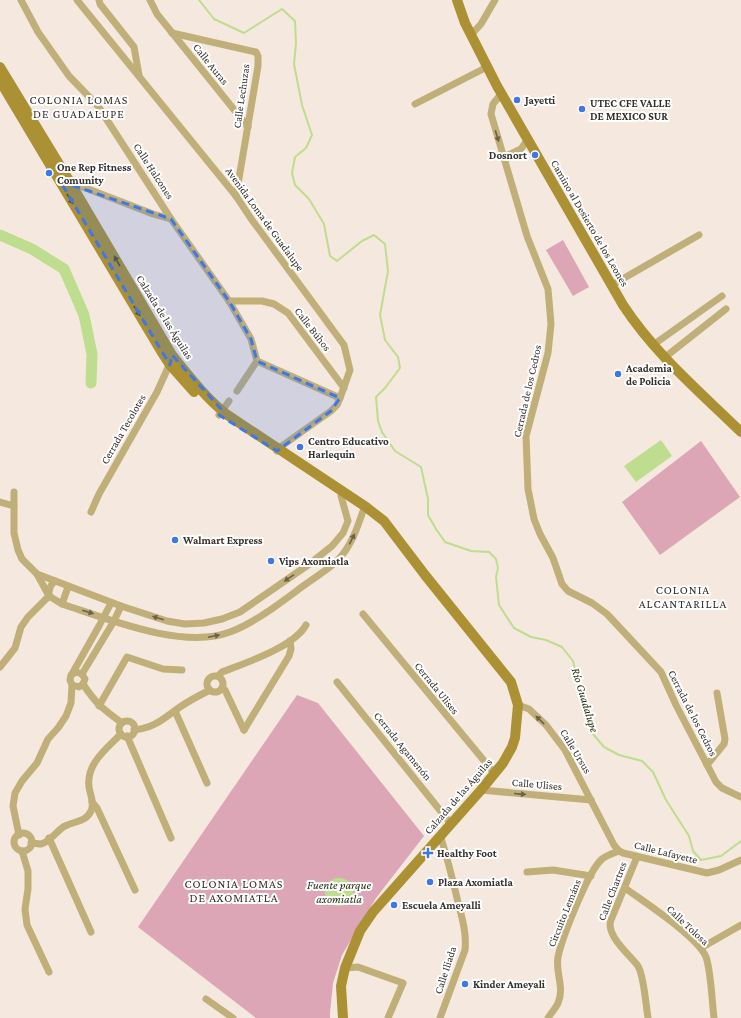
<svg xmlns="http://www.w3.org/2000/svg" width="741" height="1018" font-family="'Crimson Pro',serif">
<rect width="100%" height="100%" fill="#f5e8de"/>
<g fill="#dda6b7">
<path d="M 563,240 L 589,287 L 573,296 L 546,250 Z"/>
<path d="M 701,441 L 740,497 L 660,555 L 622,502 Z"/>
<path d="M 297,695 L 318,703 L 424,836 L 376,898 L 342,955 L 333,983 L 330,1013 L 330,1018 L 256,1018 L 138,927 Z"/>
</g>
<g fill="#bfdd8e">
<path d="M 661,440 L 672,456 L 636,482 L 624,466 Z"/>
<circle cx="339" cy="892" r="14"/>
</g>
<g fill="none" stroke-linecap="round" stroke-linejoin="round">
<path stroke="#bfdd8e" stroke-width="2" d="M 199,0 L 214,19 L 244,33 L 282,9 L 295,21 L 296,43 L 294,64 L 302,105 L 312,135 L 306,148 L 295,157 L 292,173 L 295,185 L 309,199 L 324,224 L 330,256 L 337,261 L 362,241 L 374,235 L 385,244 L 388,271 L 380,315 L 385,340 L 398,357 L 400,368 L 385,388 L 376,397 L 378,421 L 382,432 L 395,451 L 421,467 L 428,499 L 428,515 L 436,529 L 445,542 L 471,551 L 489,552 L 496,559 L 498,568 L 496,577 L 499,605 L 514,628 L 531,637 L 546,640 L 562,647 L 573,661 L 581,692 L 590,716 L 593,734 L 604,747 L 619,755 L 642,761 L 653,772 L 666,800 L 689,836 L 693,851 L 701,860 L 721,856 L 741,841"/>
<path stroke="#bfdd8e" stroke-width="11" d="M 0,235 L 32,249 L 64,269 L 84,315 L 92,354 L 91,383"/>
<g stroke="#c0af78" stroke-width="7">
<path d="M 21,0 L 38,32 L 69,76 L 98,106 L 171,219 L 229,301 L 251,339 L 257,361 L 237,391"/>
<path d="M 77,0 L 236,196 L 252,220 L 344,345 L 350,370 L 340,398 L 337,405 L 331,411 L 279,448 L 277,451"/>
<path d="M 99,0 L 100,4 L 134,47 L 139,75"/>
<path d="M 150,0 L 157,14 L 248,127"/>
<path d="M 172,33 L 256,52 L 258,56 L 258,66 L 236,196"/>
<path d="M 471,35 L 481,24 L 495,0"/>
<path d="M 501,94 L 493,104 L 491,114 L 527,236 L 548,289 L 551,324 L 548,353 L 526,436 L 528,489 L 534,519 L 540,534 L 553,558 L 562,584 L 568,591 L 592,603 L 607,614 L 661,672 L 676,705 L 716,782 L 722,788 L 741,797"/>
<path d="M 415,104 L 487,67"/>
<path d="M 504,157 L 521,149 L 528,139"/>
<path d="M 70,182 L 153,214 L 171,219"/>
<path d="M 612,285 L 699,235"/>
<path d="M 229,301 L 262,301 L 274,304 L 288,313 L 344,388"/>
<path d="M 653,345 L 722,296"/>
<path d="M 664,358 L 726,309"/>
<path d="M 257,361 L 340,398"/>
<path d="M 219,415 L 229,401"/>
<path d="M 14,492 L 14,533 L 18,550 L 22,559 L 37,574 L 121,606 L 167,621 L 185,624 L 204,623 L 222,619 L 240,612 L 308,565 L 332,546 L 343,533 L 348,521 L 341,496"/>
<path d="M 0,502 L 14,506"/>
<path d="M 91,512 L 99,494 L 157,392 L 171,361"/>
<path d="M 37,574 L 49,596 L 62,604 C 108,619 183,650 230,632 C 254,623 279,604 299,589 C 311,580 329,569 338,560 C 351,546 357,529 363,511"/>
<path d="M 62,604 L 68,587"/>
<path d="M 363,614 L 495,774"/>
<path d="M 0,667 L 15,648 L 21,627 L 28,617 L 49,596 C 49,589 50,585 55,581"/>
<path d="M 72,674 L 99,626 L 111,603"/>
<path d="M 82,674 L 114,621 L 121,606"/>
<path d="M 218,676 L 222,672 C 245,663 294,647 306,625"/>
<circle cx="215" cy="684" r="8"/>
<path d="M 337,682 L 451,824"/>
<path d="M 83,684 C 96,704 103,709 122,723"/>
<path d="M 222,688 L 225,690 L 244,730"/>
<path d="M 518,705 L 529,709 L 546,725 L 565,750 L 614,845 L 619,851 L 623,853 L 707,873 L 719,870 L 741,860"/>
<path d="M 99,706 L 127,657 L 163,669 L 182,670"/>
<path d="M 175,711 L 207,783"/>
<circle cx="127" cy="729" r="8"/>
<path d="M 134,730 C 155,728 164,718 180,707 C 190,700 200,695 210,690"/>
<path d="M 244,730 L 289,656 L 291,649 L 290,641"/>
<path d="M 127,736 L 171,838"/>
<path d="M 707,765 L 724,744 L 725,739 L 717,693"/>
<path d="M 481,790 L 591,800"/>
<path d="M 92,802 L 97,808 L 135,890"/>
<circle cx="23" cy="842" r="9"/>
<path d="M 19,835 L 13,806 L 15,793 L 22,781 L 37,763 L 48,739 L 58,728 L 66,716 L 71,703 L 72,685 L 70,680 L 71,675 L 76,672 L 82,674 L 85,679 L 83,684 L 79,687 L 72,685"/>
<path d="M 440,835 C 447,856 452,877 457,898 C 461,915 467,932 465,950 L 440,1018"/>
<path d="M 49,838 L 91,932"/>
<path d="M 31,843 C 34,843 38,844 41,844 C 50,842 57,830 65,826 C 75,821 86,822 91,811 C 95,803 90,795 89,787 C 86,764 106,749 121,734"/>
<path d="M 22,851 L 28,871 L 28,889 L 25,909 L 27,925 L 49,972"/>
<path d="M 637,857 L 611,920 C 605,935 630,955 638,966 C 644,976 646,1006 648,1018"/>
<path d="M 527,872 L 553,870 L 591,876"/>
<path d="M 625,888 C 644,902 698,937 706,957 C 711,971 712,1002 714,1018"/>
<path d="M 701,948 L 741,925"/>
<path d="M 345,968 L 358,967 L 403,983 L 388,1018"/>
<path d="M 206,999 L 233,1018"/>
<path d="M 548,1018 C 551,1013 556,1008 558,1003 C 565,988 555,972 558,957 C 562,938 588,871 602,859 C 607,855 614,853 619,851"/>
</g>
<g stroke="#ab9134" stroke-width="10">
<path d="M 457,0 L 465,23 L 497,86 L 623,305 C 655,354 699,391 741,432"/>
<path d="M 0,67 L 70,182 L 172,355 C 189,376 205,397 226,414 L 366,507 L 384,521 L 425,575 L 511,682 L 518,705 L 515,738 L 512,747 L 503,763 L 481,790 L 373,912 L 360,931 L 345,968 L 341,986 L 343,1018"/>
<path d="M 0,81 L 161,351 L 170,365 L 194,392"/>
</g>
</g>
<defs><path id="oneway-solid" d="M-6-.8H1V-3.2L6.5 0L1 3.2V.8H-6Z"/></defs>
<g fill="#6c624a">
<use href="#oneway-solid" transform="translate(497 136) rotate(73)"/>
<use href="#oneway-solid" transform="translate(352 539) rotate(-63)"/>
<use href="#oneway-solid" transform="translate(289 578) rotate(146)"/>
<use href="#oneway-solid" transform="translate(88 612) rotate(18)"/>
<use href="#oneway-solid" transform="translate(158 618) rotate(-162)"/>
<use href="#oneway-solid" transform="translate(214 636) rotate(-12)"/>
<use href="#oneway-solid" transform="translate(540 720) rotate(-136)"/>
<use href="#oneway-solid" transform="translate(520 794) rotate(5)"/>
</g>
<g fill="#584c2e">
<use href="#oneway-solid" transform="translate(70 199) rotate(59)"/>
<use href="#oneway-solid" transform="translate(117 261) rotate(-120)"/>
<use href="#oneway-solid" transform="translate(137 311) rotate(59)"/>
</g>
<path fill="#4077e7" fill-opacity="0.2" stroke="#4077e7" stroke-width="3" stroke-dasharray="8 5" stroke-linejoin="round" d="M 60,181 L 171,219 L 229,301 L 251,339 L 257,361 L 340,398 L 331,411 L 277,451 L 219,415 L 222,410 L 172,355 L 170,365 Z"/>
<g fill="#4077e7" stroke="#fff" stroke-width="1.5">
<circle cx="517" cy="100" r="4"/>
<circle cx="582" cy="109" r="4"/>
<circle cx="535" cy="155" r="4"/>
<circle cx="49" cy="173" r="4"/>
<circle cx="618" cy="374" r="4"/>
<circle cx="300" cy="447" r="4"/>
<circle cx="175" cy="540" r="4"/>
<circle cx="271" cy="561" r="4"/>
<path d="M426 847h4v4h4v4h-4v4h-4v-4h-4v-4h4z"/>
<circle cx="430" cy="882" r="4"/>
<circle cx="394" cy="905" r="4"/>
<circle cx="465" cy="984" r="4"/>
</g>
<g text-anchor="middle" dominant-baseline="central" stroke-width="4" stroke-linejoin="round" paint-order="stroke">
<g font-size="11" fill="#342f2b" stroke="#fff">
<text transform="translate(211 64) rotate(51)">Calle Auras</text>
<text transform="translate(241 96) rotate(-82)">Calle Lechuzas</text>
<text transform="translate(154 171) rotate(57)">Calle Halcones</text>
<text transform="translate(265 219) rotate(54)">Avenida Loma de Guadalupe</text>
<text transform="translate(590 223) rotate(60)">Camino al Desierto de los Leones</text>
<text transform="translate(165 317) rotate(58)">Calzada de las Águilas</text>
<text transform="translate(313 329) rotate(52)">Calle Búhos</text>
<text transform="translate(527 391) rotate(-77)">Cerrada de los Cedros</text>
<text transform="translate(123 429) rotate(-60)">Cerrada Tecolotes</text>
<text transform="translate(437 688) rotate(51)">Cerrada Ulises</text>
<text transform="translate(693 713) rotate(63)">Cerrada de los Cedros</text>
<text transform="translate(403 746) rotate(51)">Cerrada Agamenón</text>
<text transform="translate(576 751) rotate(59)">Calle Ursus</text>
<text transform="translate(537 784) rotate(5)">Calle Ulises</text>
<text transform="translate(458 796) rotate(-49)">Calzada de las Águilas</text>
<text transform="translate(666 852) rotate(14)">Calle Lafayette</text>
<text transform="translate(612 891) rotate(-69)">Calle Chartres</text>
<text transform="translate(564 913) rotate(-68)">Circuito Lemáns</text>
<text transform="translate(688 925) rotate(43)">Calle Tolosa</text>
<text transform="translate(445 970) rotate(-72)">Calle Iliada</text>
</g>
<g font-size="11" font-weight="bold" fill="#342f2b" stroke="#fff" text-anchor="start">
<text x="525" y="100">Jayetti</text>
<text x="590" y="103">UTEC CFE VALLE<tspan x="590" dy="13">DE MEXICO SUR</tspan></text>
<text x="527" y="155" text-anchor="end">Dosnort</text>
<text x="57" y="167">One Rep Fitness<tspan x="57" dy="13">Comunity</tspan></text>
<text x="626" y="368">Academia<tspan x="626" dy="13">de Policia</tspan></text>
<text x="308" y="441">Centro Educativo<tspan x="308" dy="13">Harlequin</tspan></text>
<text x="183" y="540">Walmart Express</text>
<text x="279" y="561">Vips Axomiatla</text>
<text x="437" y="853">Healthy Foot</text>
<text x="438" y="882">Plaza Axomiatla</text>
<text x="402" y="905">Escuela Ameyalli</text>
<text x="473" y="984">Kinder Ameyali</text>
</g>
<g font-size="12" letter-spacing="1" fill="#342f2b" stroke="#fff">
<text x="79" y="100">COLONIA LOMAS<tspan x="79" dy="14">DE GUADALUPE</tspan></text>
<text x="683" y="590">COLONIA<tspan x="683" dy="14">ALCANTARILLA</tspan></text>
<text x="234" y="884">COLONIA LOMAS<tspan x="234" dy="14">DE AXOMIATLA</tspan></text>
</g>
<g font-size="12" font-style="italic" fill="#25300f" stroke="#fff">
<text transform="translate(585 700) rotate(73)">Río Guadalupe</text>
<text x="339" y="885">Fuente parque<tspan x="339" dy="14">axomiatla</tspan></text>
</g>
</g>
</svg>
